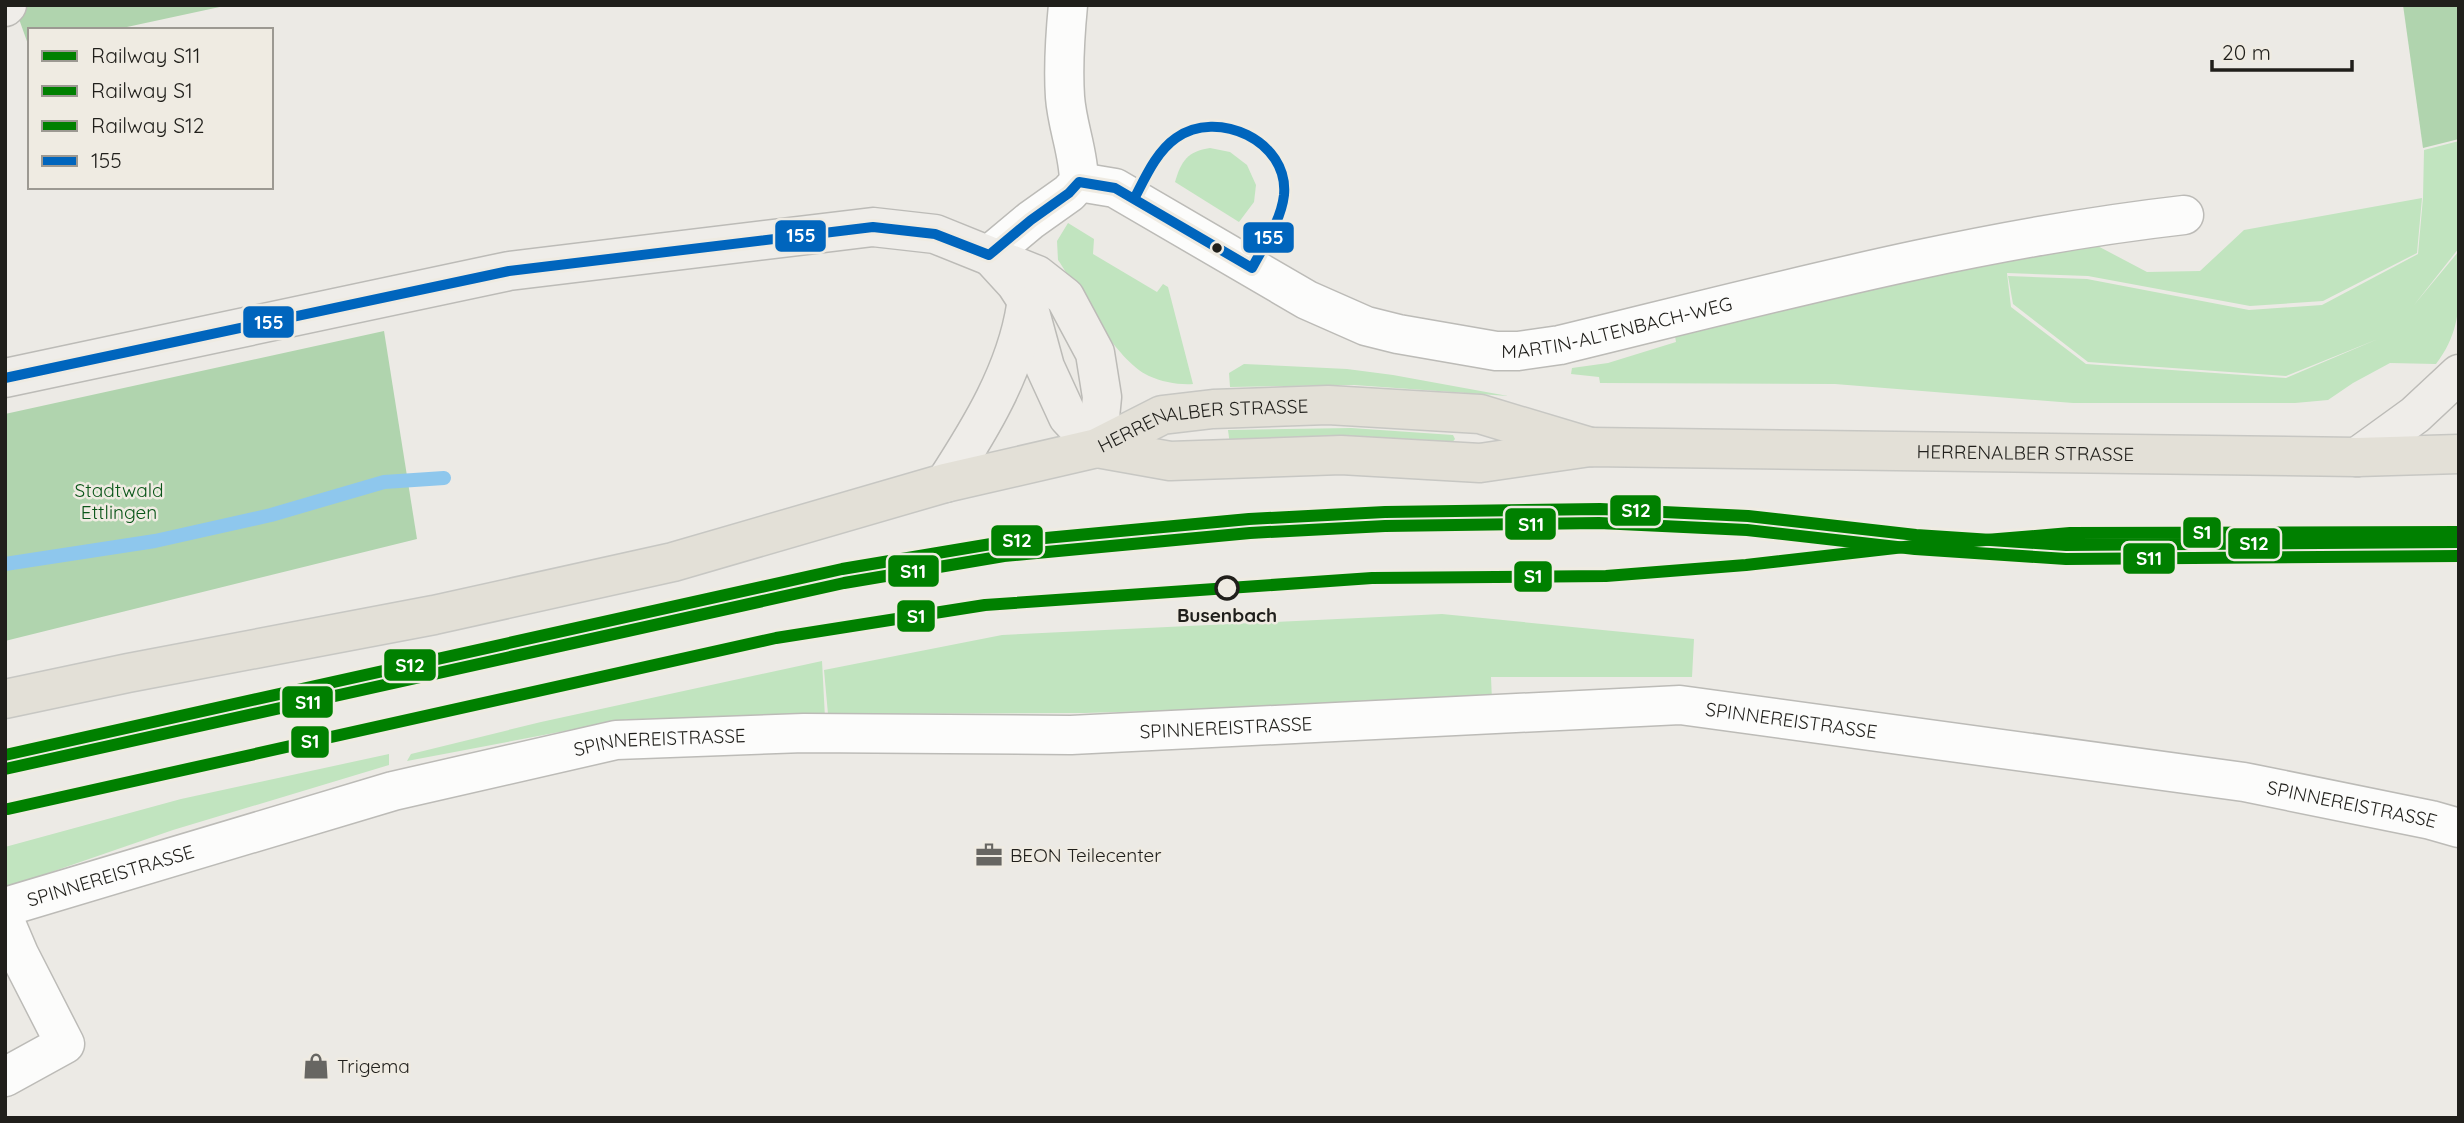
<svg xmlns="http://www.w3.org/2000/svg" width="2464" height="1123" font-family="Quicksand,sans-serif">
<rect width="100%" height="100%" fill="#eceae5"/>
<g fill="#c1e4bf">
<path d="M 2459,141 L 2459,248 L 2414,305 L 2459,251 C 2459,294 2464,328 2436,364 L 2390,363 L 2353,383 L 2328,400 L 2295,403 L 2073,403 L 1835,384 L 1600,383 L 1599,377 L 1571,374 L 1572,368 L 1608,363 L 1676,342 L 1675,336 L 1931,274 L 2092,243 L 2147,272 L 2200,271 L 2244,230 L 2422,198 L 2417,253 L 2323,301 L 2250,306 L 2088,276 L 2007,273 L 2011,307 L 2086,364 L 2286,378 L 2378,339 L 2286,376 L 2088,362 L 2013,304 L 2008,276 L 2087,279 L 2249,310 L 2322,305 L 2418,254 L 2423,198 L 2424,150 Z"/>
<path d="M 1210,148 L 1230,152 L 1247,165 L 1256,185 L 1254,202 L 1239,222 L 1175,182 C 1181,161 1188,151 1210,148 Z"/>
<path d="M 1068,223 L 1094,239 L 1093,254 L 1157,292 L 1163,284 L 1168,287 L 1193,384 C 1179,385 1162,382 1149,376 C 1115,360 1080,292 1058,260 L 1057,241 Z"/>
<path d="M 1244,364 L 1347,369 L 1393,375 L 1508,396 L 1354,385 L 1230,387 L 1229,373 Z"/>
<path d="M 1351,428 L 1453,435 L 1455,439 L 1450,445 L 1230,445 L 1228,430 Z"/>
<path d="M 1442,614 L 1694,639 L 1692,677 L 1491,677 L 1492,701 L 1084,713 L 828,714 L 824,670 L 1002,635 Z"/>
<path d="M 822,661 L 825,718 L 628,719 L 407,761 L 411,754 L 541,722 Z"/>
<path d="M 389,754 L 389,765 L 173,830 L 5,888 L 5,847 L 181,799 Z"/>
</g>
<g fill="#b0d4ae">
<path d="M 14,5 L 229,5 L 113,30 L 30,30 L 29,47 Z"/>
<path d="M 2403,5 L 2459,5 L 2459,139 L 2423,148 Z"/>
<path d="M 384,331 L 417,539 L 5,641 L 5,414 Z"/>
</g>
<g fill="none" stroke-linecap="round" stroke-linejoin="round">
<path stroke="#8ec7ed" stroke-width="14" d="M 5,564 L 155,541 L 271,515 L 384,482 L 444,478"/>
<g stroke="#bcbbb7" stroke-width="41">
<g id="minor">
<path id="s1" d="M 1079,182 L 1115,188 L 1307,300 L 1366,326 L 1398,334 L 1496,351 L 1518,351 L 1560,345 C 1766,295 1972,239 2184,215"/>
<path d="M 989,255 L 1031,220 L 1069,193 L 1079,182 C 1079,153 1067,126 1065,97 C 1063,67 1065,36 1068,5"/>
<path id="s2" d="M 5,907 L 393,791 L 616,740 L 804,733 L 1071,735 L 1680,705 L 2244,782 L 2431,820 L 2459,828"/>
<path d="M 5,921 L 19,954 L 65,1044 L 5,1077"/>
</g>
</g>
<g stroke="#bcbbb7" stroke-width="41">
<g id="secondary">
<path d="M 5,7 L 7,5"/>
<path d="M 994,260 L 1016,284 L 1027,301 L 1045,367 L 1068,417 L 1097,448"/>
<path d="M 5,378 L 509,271 L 873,227 L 935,234 L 1037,275 L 1065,297 L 1095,353 L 1102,397 L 1097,448"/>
<path d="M 2357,457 L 2415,415 L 2459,374"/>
<path d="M 945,483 C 980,429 1016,371 1026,306"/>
</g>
</g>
<g stroke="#c7c7c3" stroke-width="41">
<g id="primary">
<path id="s3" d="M 1097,448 L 1170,461 L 1341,455 L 1480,463 L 1590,447 L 2357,457 L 2459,454"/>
<path id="s4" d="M 5,699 L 128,673 L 434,615 L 673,562 L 945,483 L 1097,448 L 1162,415 L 1213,409 L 1328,405 L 1480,414 L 1590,447"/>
</g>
</g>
<use href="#minor" stroke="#fcfcfb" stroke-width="38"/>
<use href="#secondary" stroke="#efede9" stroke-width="38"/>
<use href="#primary" stroke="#e3e0d7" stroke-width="38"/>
<g stroke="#efebe2" stroke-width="16">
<path id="bus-1" d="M 5,378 L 509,271 L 873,227 L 935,234 L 989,255 L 1031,220 L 1069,193 L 1079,182 L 1115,188 L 1252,268 C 1264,245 1281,221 1284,195 C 1289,141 1217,108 1176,138 C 1156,152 1145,178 1134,199"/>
</g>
<use href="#bus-1" stroke="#0065bd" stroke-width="10"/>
<g stroke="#efebe2" stroke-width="18">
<path id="rail-1" d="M 5,769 L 844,583 L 1004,556 L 1250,533 L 1385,526 L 1599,523 L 1747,530 L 1915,549 L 2066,559 L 2459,556"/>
</g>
<g stroke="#efebe2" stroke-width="18">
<path id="rail-2" d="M 8,809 L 776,638 L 985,605 L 1372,578 L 1606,576 L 1746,565 L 1913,546 L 2070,533 L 2459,532"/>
</g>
<g stroke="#efebe2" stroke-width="18">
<path id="rail-3" d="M 5,755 L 842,569 L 1003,542 L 1249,519 L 1385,512 L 1600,509 L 1748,516 L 1916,535 L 2066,545 L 2459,542"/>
</g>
<use href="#rail-1" stroke="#008000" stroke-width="12"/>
<use href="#rail-2" stroke="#008000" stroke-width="12"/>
<use href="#rail-3" stroke="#008000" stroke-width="12"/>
</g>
<defs>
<g id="office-bare" transform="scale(2.1)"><path d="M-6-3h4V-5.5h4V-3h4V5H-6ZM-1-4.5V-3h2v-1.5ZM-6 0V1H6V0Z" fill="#676662" stroke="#efebe2" stroke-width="2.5" paint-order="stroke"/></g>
<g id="shop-bare" transform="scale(2.1)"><path d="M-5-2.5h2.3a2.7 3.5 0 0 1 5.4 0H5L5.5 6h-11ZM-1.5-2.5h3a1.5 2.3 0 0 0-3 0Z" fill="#676662" stroke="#efebe2" stroke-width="2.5" paint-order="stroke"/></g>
</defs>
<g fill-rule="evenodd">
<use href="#office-bare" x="989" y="855"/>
<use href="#shop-bare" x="316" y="1066"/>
</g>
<circle fill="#201f1b" stroke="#efebe2" stroke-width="2.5" cx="1217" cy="248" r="6"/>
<circle fill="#efebe2" stroke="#201f1b" stroke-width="3.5" cx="1227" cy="588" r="11"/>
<g text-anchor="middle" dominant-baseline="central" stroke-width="5" stroke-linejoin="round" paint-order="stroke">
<g font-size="19" fill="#201f1b" stroke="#efebe2">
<text stroke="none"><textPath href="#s1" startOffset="579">MARTIN-ALTENBACH-WEG</textPath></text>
<text stroke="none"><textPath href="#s4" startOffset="1232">HERRENALBER STRASSE</textPath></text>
<text stroke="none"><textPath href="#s3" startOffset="931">HERRENALBER STRASSE</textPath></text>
<text stroke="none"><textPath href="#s2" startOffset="1811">SPINNEREISTRASSE</textPath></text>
<text stroke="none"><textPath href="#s2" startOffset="1244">SPINNEREISTRASSE</textPath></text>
<text stroke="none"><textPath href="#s2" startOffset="677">SPINNEREISTRASSE</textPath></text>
<text stroke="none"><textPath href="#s2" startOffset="2378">SPINNEREISTRASSE</textPath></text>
<text stroke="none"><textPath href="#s2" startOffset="110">SPINNEREISTRASSE</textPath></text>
</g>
<g font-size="19" fill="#0a5518" stroke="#efebe2">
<text x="119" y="490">Stadtwald<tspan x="119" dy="22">Ettlingen</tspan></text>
</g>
<g font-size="19" font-weight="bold" fill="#201f1b" stroke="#efebe2">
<text x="1227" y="615">Busenbach</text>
</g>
<g font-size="19" fill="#201f1b" stroke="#efebe2" text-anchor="start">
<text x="1010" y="855">BEON Teilecenter</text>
<text x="337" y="1066">Trigema</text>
</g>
</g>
<g stroke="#efebe2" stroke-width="2.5">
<rect x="774" y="219" width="53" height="34" rx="7" fill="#0065bd"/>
<rect x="1242" y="221" width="53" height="33" rx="7" fill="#0065bd"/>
<rect x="242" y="305" width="53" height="34" rx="7" fill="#0065bd"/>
<rect x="1609" y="494" width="53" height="33" rx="7" fill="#008000"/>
<rect x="1504" y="507" width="53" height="34" rx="7" fill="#008000"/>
<rect x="2182" y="516" width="40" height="33" rx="7" fill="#008000"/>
<rect x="990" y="524" width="54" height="33" rx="7" fill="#008000"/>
<rect x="2227" y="527" width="54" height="33" rx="7" fill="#008000"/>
<rect x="2122" y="542" width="54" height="33" rx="7" fill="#008000"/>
<rect x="887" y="554" width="53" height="34" rx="7" fill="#008000"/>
<rect x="1513" y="560" width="40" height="33" rx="7" fill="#008000"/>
<rect x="896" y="599" width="40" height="34" rx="7" fill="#008000"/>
<rect x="383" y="648" width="54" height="34" rx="7" fill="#008000"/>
<rect x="281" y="685" width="53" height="34" rx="7" fill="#008000"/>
<rect x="290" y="725" width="40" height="34" rx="7" fill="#008000"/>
</g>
<g font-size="19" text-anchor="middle" font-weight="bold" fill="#fff">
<text x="801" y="242">155</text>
<text x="1269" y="244">155</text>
<text x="269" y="329">155</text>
<text x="1636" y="517">S12</text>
<text x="1531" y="531">S11</text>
<text x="2202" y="539">S1</text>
<text x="1017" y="547">S12</text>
<text x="2254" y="550">S12</text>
<text x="2149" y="565">S11</text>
<text x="913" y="578">S11</text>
<text x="1533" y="583">S1</text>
<text x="916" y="623">S1</text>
<text x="410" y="672">S12</text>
<text x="308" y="709">S11</text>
<text x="310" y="748">S1</text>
</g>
<rect width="2464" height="1123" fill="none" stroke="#201f1b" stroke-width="14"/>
<rect x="28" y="28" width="245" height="161" fill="#efebe2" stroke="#9c9992" stroke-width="2"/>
<rect x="42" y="51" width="35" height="10" fill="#008000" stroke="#9c9992" stroke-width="2"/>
<text x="91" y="63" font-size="21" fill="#201f1b">Railway S11</text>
<rect x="42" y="86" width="35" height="10" fill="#008000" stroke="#9c9992" stroke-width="2"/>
<text x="91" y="98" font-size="21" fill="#201f1b">Railway S1</text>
<rect x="42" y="121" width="35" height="10" fill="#008000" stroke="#9c9992" stroke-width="2"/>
<text x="91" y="133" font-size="21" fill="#201f1b">Railway S12</text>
<rect x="42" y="156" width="35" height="10" fill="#0065bd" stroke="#9c9992" stroke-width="2"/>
<text x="91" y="168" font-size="21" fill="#201f1b">155</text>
<path d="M2212 60v10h140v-10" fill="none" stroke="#201f1b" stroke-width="3.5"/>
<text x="2222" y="60" font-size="21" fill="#201f1b" stroke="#efebe2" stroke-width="5" paint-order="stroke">20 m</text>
</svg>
